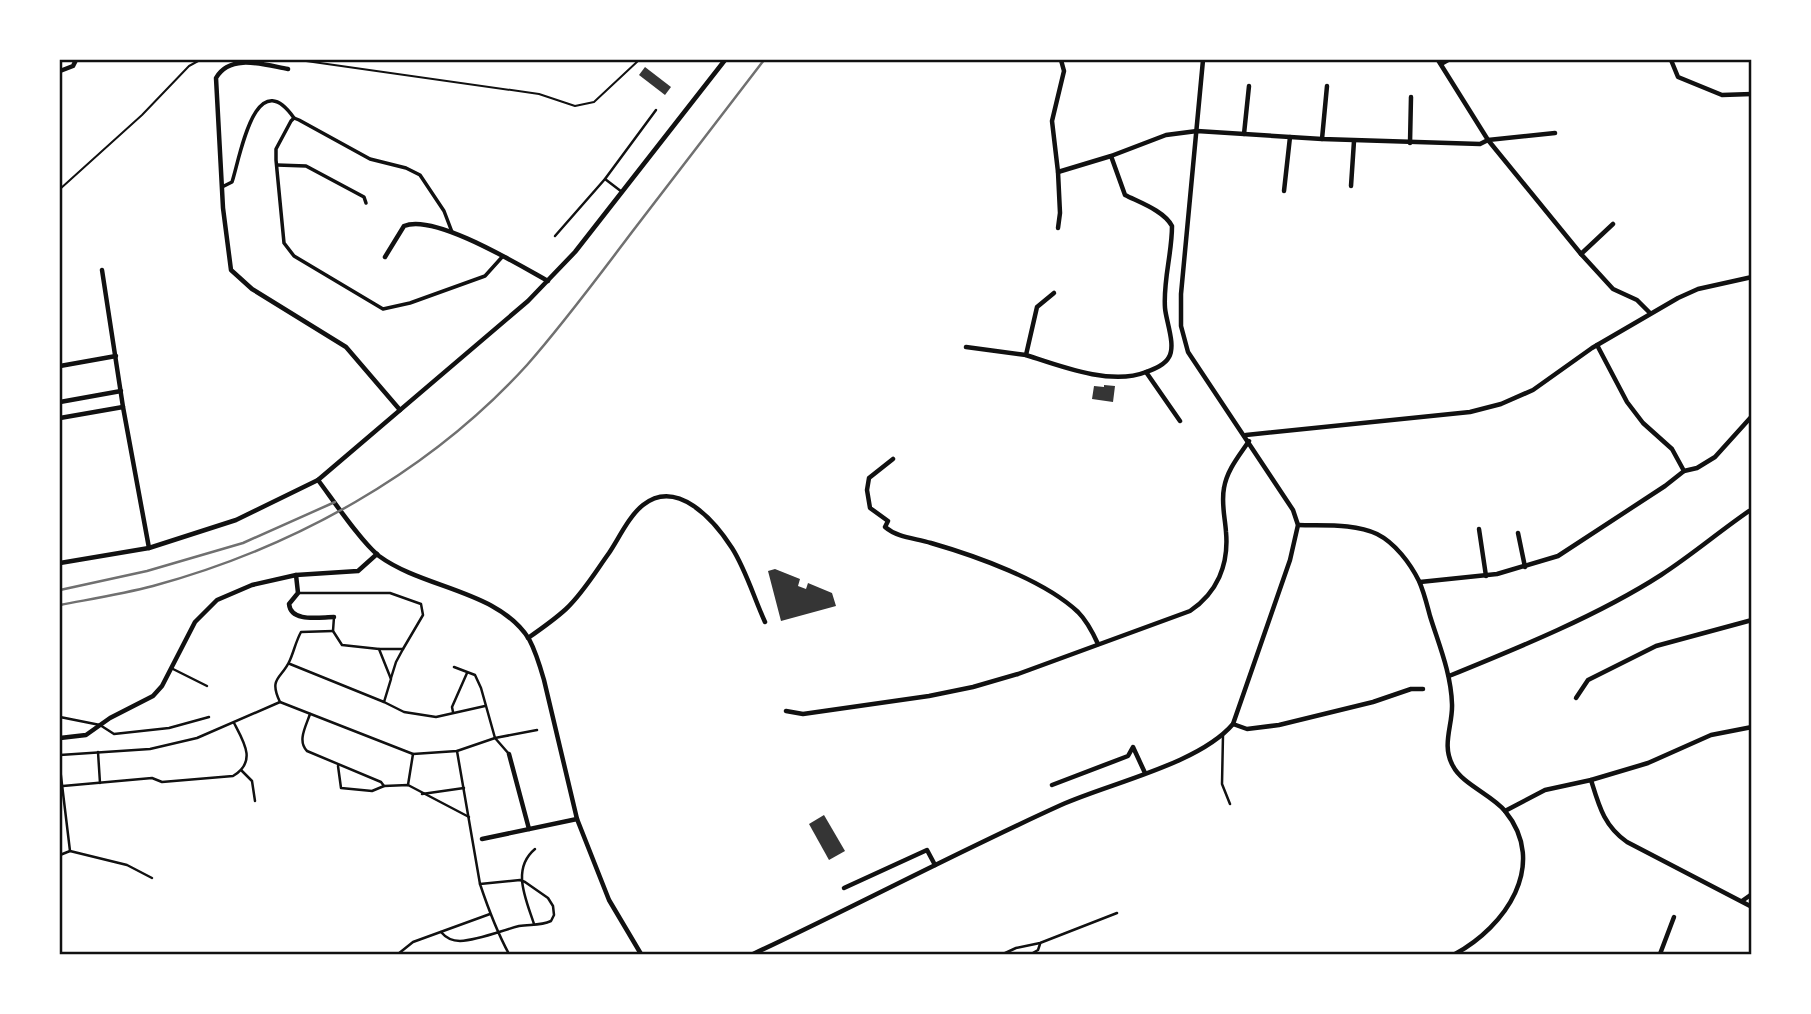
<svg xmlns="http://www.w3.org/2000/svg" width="1811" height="1014" font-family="Montserrat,sans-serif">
<rect width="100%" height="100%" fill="#fff"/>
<g fill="#353535">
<path d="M 645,67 L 671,87 L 665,95 L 639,75 Z"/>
<path d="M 1104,385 L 1115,386 L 1113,402 L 1092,399 L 1094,386 L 1104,387 Z"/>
<path d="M 775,569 L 800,579 L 798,586 L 806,589 L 808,583 L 832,593 L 836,606 L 781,621 L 768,571 Z"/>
<path d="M 824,815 L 845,851 L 829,860 L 809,824 Z"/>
</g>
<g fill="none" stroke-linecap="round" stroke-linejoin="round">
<g stroke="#111" stroke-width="2">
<path d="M 299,60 L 539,94 L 575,106 L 594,102 L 639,60"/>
<path d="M 60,189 L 142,115 L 189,66 L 200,60"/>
</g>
<g stroke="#111" stroke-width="2.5">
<path d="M 605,179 L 622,192"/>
<path d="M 555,236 L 605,179 L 656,110"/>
<path d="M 298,593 L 390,593 L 421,604 L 423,615 L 403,649 L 379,649"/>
<path d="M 334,617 L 333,631 L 342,645 L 379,649 L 391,679 L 384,702 L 404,712 L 436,717 L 485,706"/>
<path d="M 333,631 L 301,632 C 296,641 294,651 290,660 C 282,679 268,677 280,702 L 413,754 L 457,751 L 495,738 L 537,730"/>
<path d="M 290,664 L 384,702"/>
<path d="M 454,667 L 475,675 L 481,688 L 495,738 L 509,754"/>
<path d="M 171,668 L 207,686"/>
<path d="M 391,678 L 396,662 L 403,649"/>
<path d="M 453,712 L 452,707 L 467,673"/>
<path d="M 310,714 C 306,726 297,741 307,751 L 381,782 L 384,786"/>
<path d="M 60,717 L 100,725 L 114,734 L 169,728 L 209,717"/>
<path d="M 1223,735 L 1222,784 L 1230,804"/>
<path d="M 457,751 L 480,884"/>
<path d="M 98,752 L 100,783"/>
<path d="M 60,755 L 150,749 L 197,738 L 280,702"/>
<path d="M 338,766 L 341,788 L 372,791 L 384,786 L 408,785 L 469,817"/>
<path d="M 60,768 L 70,851 L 60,855"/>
<path d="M 242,771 L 252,781 L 255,801"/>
<path d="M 408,785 L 413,754"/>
<path d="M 63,786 L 152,778 L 162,782 L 233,776 C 257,762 244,742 234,723"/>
<path d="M 422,794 L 464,788"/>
<path d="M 70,851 L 127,865 L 152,878"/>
<path d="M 534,924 C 526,899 511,869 535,849"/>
<path d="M 441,932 C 446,938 451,941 460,941 C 479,940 500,931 519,926 C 530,924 540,926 551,921 L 554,915 L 553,906 L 548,898 L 525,882 L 520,880 L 480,884 C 488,908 497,932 509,954"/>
<path d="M 398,954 L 413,942 L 490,914"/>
<path d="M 1003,954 L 1016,948 L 1040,943 L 1117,913"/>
<path d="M 1031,954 L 1038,950 L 1040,944"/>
</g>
<g stroke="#111" stroke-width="3.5">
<path d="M 277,165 L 306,166 L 364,197 L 366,203"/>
<path d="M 222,187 L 232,182 C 240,158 255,62 294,118"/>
<path d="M 452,232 L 444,211 L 420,175 L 406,168 L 370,159 L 299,120 L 294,118 L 291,121 L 276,149 L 276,160 L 284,243 L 294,256 L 383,309 L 410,303 L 485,276 L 503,256"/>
</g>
<g stroke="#111" stroke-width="4.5">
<path d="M 1061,60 L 1064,71 L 1052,121 L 1058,172 L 1111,156 L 1166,135 L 1197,131 L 1322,139 L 1480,144 L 1488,140 L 1555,133"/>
<path d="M 1438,60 L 1488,140 L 1581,254"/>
<path d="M 1671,60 L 1678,77 L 1722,95 L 1752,94"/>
<path d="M 1441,64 L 1448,60"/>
<path d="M 288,69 C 265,65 230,53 216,78 L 223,208 L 231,270 L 252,289 L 346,347 L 400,410"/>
<path d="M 60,71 L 73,66 L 76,60"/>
<path d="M 1244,134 L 1249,86"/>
<path d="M 1322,139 L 1327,86"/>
<path d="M 1410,143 L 1411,97"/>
<path d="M 1111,156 L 1125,195 C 1141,203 1164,211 1172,226 C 1172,254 1163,280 1165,308 C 1166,321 1176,345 1169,357 C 1165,365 1154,369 1146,372 L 1180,421"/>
<path d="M 1058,172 L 1060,213 L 1058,228"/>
<path d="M 1351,186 L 1354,141"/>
<path d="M 1284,191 L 1290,137"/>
<path d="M 1613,224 L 1581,254 L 1613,289 L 1637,300 L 1650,313"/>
<path d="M 385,257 L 404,226 C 434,213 519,265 548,281"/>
<path d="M 102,270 L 123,407 L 149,548"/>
<path d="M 1054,293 L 1037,307 L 1026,355 C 1060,366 1111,386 1146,372"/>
<path d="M 1597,345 L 1627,402 L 1643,423 L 1672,449 L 1684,471"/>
<path d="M 966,347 L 1026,355"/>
<path d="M 60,366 L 116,356"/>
<path d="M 60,402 L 121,391"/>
<path d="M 60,418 L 123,407"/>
<path d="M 1246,435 L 1470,412 L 1501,404 L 1533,390 L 1592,348 L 1678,298 L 1698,289 L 1752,277"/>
<path d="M 893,459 L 869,478 L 867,490 L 870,508 L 888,521 L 885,527 C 898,538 915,538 931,543 C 976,556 1044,580 1078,612 C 1087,621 1093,633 1098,644"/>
<path d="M 318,480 C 333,500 361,542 379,556 C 424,589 498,590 529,639 C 536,652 540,666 544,680 L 577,819 L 609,900 L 641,954"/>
<path d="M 1298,525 C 1323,526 1354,523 1377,534 C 1395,543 1410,563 1419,581 C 1424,592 1427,605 1430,616 C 1439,645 1451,673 1452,704 C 1453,725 1441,745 1453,766 C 1462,784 1492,795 1505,811 C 1549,865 1505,927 1455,954"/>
<path d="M 1479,529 L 1486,576"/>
<path d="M 1518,533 L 1525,567"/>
<path d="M 60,563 L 149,548 L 236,520 L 318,480 L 528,301 L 575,252 L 725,60"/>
<path d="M 296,575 L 298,593 L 289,604 C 291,623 320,617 334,617"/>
<path d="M 1420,582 L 1497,574 L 1558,556 L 1665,486 L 1684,471 L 1697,468 L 1715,457 L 1752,416"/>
<path d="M 528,638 C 541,629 555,619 566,609 C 583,593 596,571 609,553 C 619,538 629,516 643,505 C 677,478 714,520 732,548 C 746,570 754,598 765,622"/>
<path d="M 1449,676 C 1518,648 1599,615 1661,575 C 1692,555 1721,530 1752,509"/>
<path d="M 1576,698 L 1588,680 L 1656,646 L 1752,620"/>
<path d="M 786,711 L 803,714 L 929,696 L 973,687 L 1018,674 L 1190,611 C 1217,593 1229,565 1226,532 C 1225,517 1221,503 1224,488 C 1227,470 1239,456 1249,441"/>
<path d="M 1233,724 L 1247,729 L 1279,725 L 1373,702 L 1411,689 L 1423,689"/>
<path d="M 60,738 L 86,735 L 110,718 L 153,696 L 162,686 L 195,622 L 217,600 L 252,585 L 296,575 L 358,571 L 377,554"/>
<path d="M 509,754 L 529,829"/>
<path d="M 1591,780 C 1599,806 1604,826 1627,842 L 1752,907"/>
<path d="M 1052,785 L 1128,756 L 1133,747 L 1145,773"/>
<path d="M 1505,811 L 1545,790 L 1591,780 L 1648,763 L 1711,735 L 1752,727"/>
<path d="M 482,839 L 577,819"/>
<path d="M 844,888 L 927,850 L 935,865"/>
<path d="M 1742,901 L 1752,894"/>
<path d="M 753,954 C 856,906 957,852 1061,805 C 1110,783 1199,764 1233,724 L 1290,560 L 1298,525 L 1293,510 L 1188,352 L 1181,326 L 1181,294 L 1203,60"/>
<path d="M 1660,954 L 1674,917"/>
</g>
<g stroke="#707070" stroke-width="2.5">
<path d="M 60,590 L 147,571 L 243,543 L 335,502"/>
<path d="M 60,605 C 91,599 122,594 153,586 C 293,548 429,473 527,365 C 564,323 598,277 632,232 C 676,175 720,117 764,60"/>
</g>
</g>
<rect width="1811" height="1014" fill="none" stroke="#ffffff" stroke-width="122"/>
<rect x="61" y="61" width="1689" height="892" fill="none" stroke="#111" stroke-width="2.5"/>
</svg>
